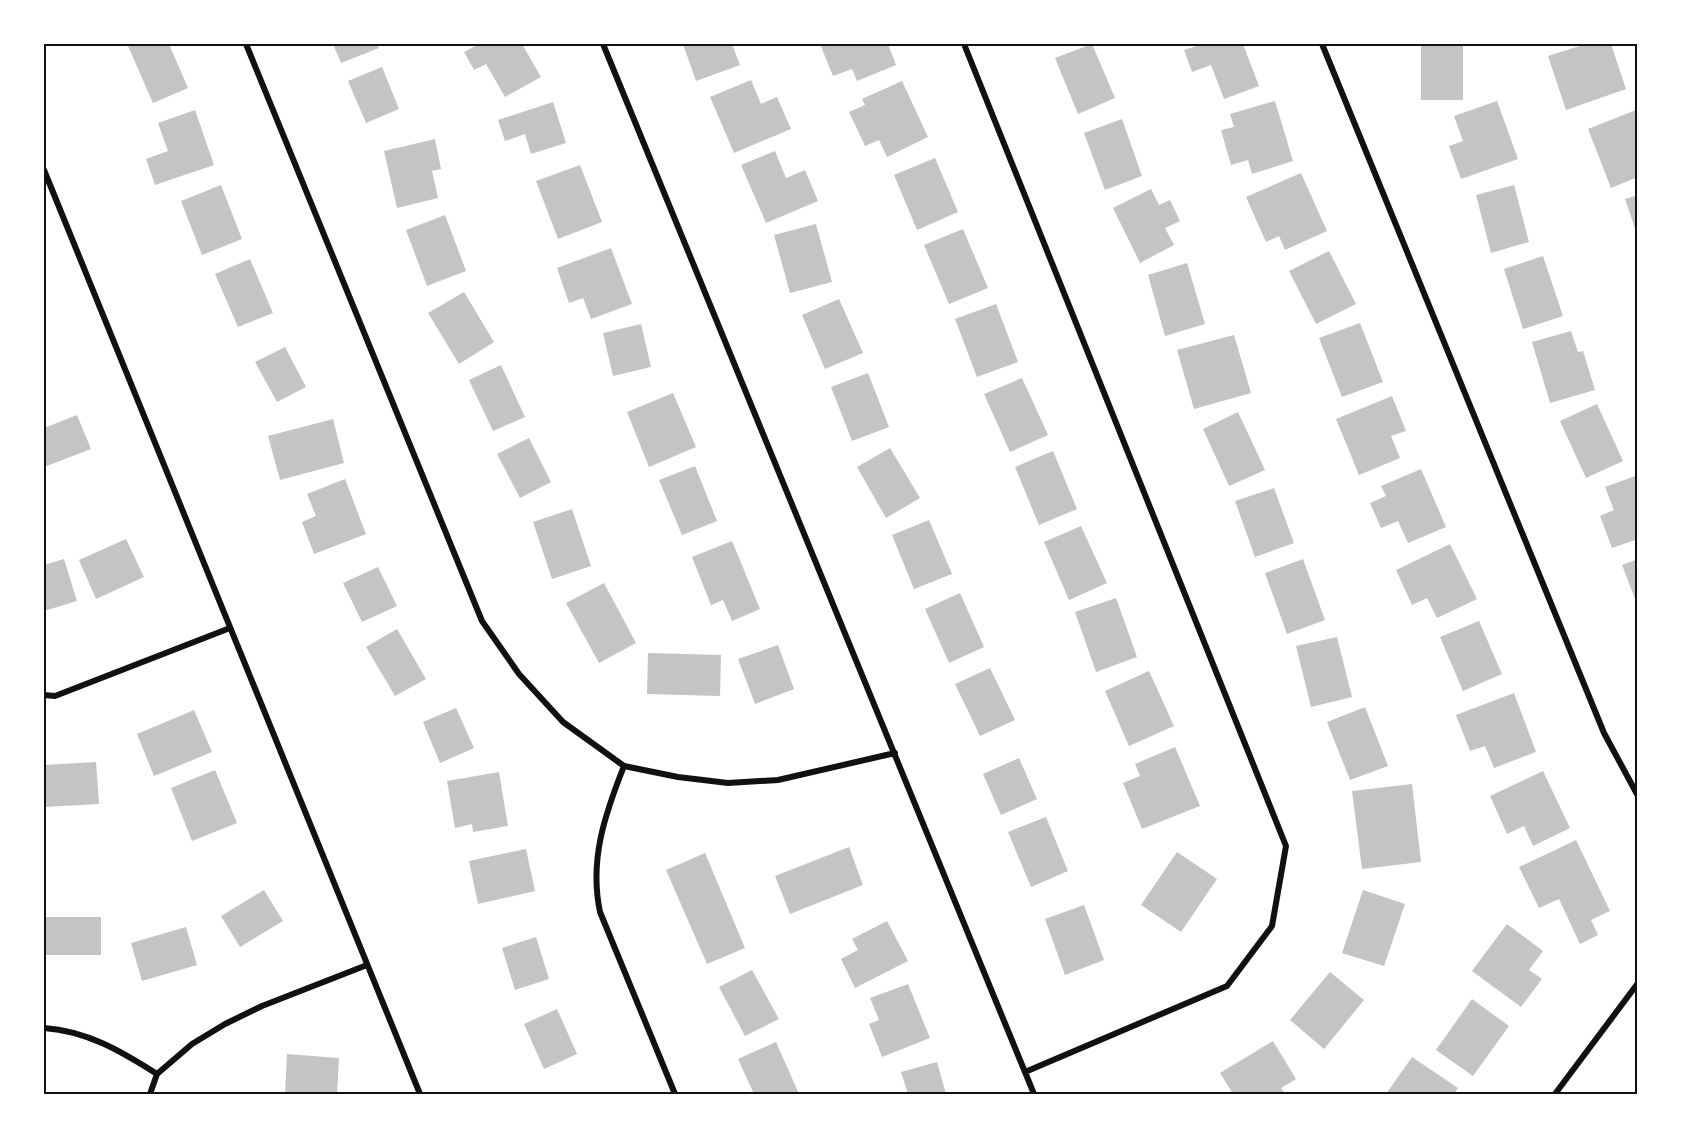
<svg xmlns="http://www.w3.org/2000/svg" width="1681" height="1138" viewBox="0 0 1681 1138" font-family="Commissioner,sans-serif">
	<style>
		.building { fill: #c4c4c4 }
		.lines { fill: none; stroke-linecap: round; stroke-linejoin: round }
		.minor { stroke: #111; stroke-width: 6 }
		.neatline { fill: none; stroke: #111; stroke-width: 2 }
	</style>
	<rect width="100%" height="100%" fill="#fff"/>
	<path class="building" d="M133,44h36l19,44 -35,15 -25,-57z
		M333,44h44l2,4 -38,15z
		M479,44h43l19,33 -36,20 -19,-33 -12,6 -10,-18z
		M683,44h49l8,21 -44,16z
		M820,44h68l8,21 -39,16 -5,-12 -19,7z
		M1092,44l23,54 -37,16 -23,-56z
		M1203,44h40l16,42 -35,13 -13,-34 -19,7 -8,-22z
		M1421,44h42v56h-42z
		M1586,44h25l15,45 -60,21 -18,-54z
		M382,67l17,42 -33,14 -18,-42z
		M751,80l10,24 16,-7 14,32 -57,24 -24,-56z
		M902,81l26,56 -41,20 -8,-17 -14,6 -16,-34 16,-7 -3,-6z
		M1275,101l18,60 -41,13 -4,-14 -17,5 -10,-35 13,-3 -4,-13z
		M1497,101l21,58 -57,20 -12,-33 14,-5 -9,-25z
		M553,102l13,41 -35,11 -6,-20 -20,7 -7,-21z
		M195,110l19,55 -59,20 -9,-26 22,-8 -10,-28z
		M1636,110l2,67 -27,11 -23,-59z
		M1122,119l20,57 -37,14 -21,-57z
		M435,139l6,30 -9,2 6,27 -41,10 -13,-57z
		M775,151l11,27 19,-8 13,31 -52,22 -25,-58z
		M935,158l23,54 -41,18 -23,-55z
		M580,165l22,57 -44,17 -22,-58z
		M1301,173l26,58 -42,19 -6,-14 -13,6 -20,-45z
		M221,185l21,54 -40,16 -21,-54z
		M1514,185l15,57 -38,11 -15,-58z
		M1151,189l8,16 11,-5 10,21 -15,7 9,17 -34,18 -27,-55z
		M1638,195v39h-1l-12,-35z
		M445,215l21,56 -39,15 -21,-56z
		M816,224l16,58 -42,11 -16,-58z
		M963,229l25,59 -39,16 -25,-59z
		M611,248l21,56 -41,15 -8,-21 -14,5 -12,-35z
		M1329,251l27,53 -40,20 -27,-53z
		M1543,256l20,60 -40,13 -19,-60z
		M250,259l23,54 -35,14 -23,-53z
		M1187,263l18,61 -40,12 -17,-61z
		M464,292l30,50 -35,22 -31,-51z
		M839,299l24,54 -38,16 -23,-54z
		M996,304l22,58 -41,15 -22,-58z
		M1360,323l23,59 -41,15 -23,-59z
		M641,324l10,43 -38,9 -10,-43z
		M1571,331l7,21 5,-1 12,39 -45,13 -18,-61z
		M1234,335l17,58 -57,16 -17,-59z
		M285,347l21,40 -29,15 -22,-40z
		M501,365l24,52 -32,14 -24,-51z
		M868,373l21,54 -37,14 -21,-54z
		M1022,378l26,57 -38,17 -26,-58z
		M673,393l23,54 -47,20 -22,-55z
		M1392,396l14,35 -15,5 9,22 -41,17 -23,-56z
		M1597,404l26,57 -37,17 -26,-57z
		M1238,412l27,58 -36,16 -26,-57z
		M77,415l14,34 -47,18v-39z
		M333,419l11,44 -64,17 -12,-44z
		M529,438l22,44 -31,16 -23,-44z
		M890,448l30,50 -34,20 -29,-51z
		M1053,451l24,58 -38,16 -24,-58z
		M695,466l22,55 -35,14 -23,-55z
		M1421,469l25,58 -38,16 -10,-22 -17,7 -11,-25 16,-7 -5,-10z
		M1638,475v64l-26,9 -12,-32 14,-6 -9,-23z
		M345,479l21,55 -52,20 -12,-32 14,-6 -9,-22z
		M1274,488l20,55 -39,14 -20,-56z
		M572,509l19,57 -39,13 -19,-57z
		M929,520l23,54 -38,15 -22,-54z
		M1081,526l26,57 -38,17 -25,-58z
		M126,539l18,38 -48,22 -17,-39z
		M732,541l28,68 -28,12 -9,-21 -12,5 -19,-48z
		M1450,544l27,55 -40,19 -10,-20 -15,7 -16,-35z
		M64,559l13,42 -33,10v-46z
		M1303,559l22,61 -38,14 -22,-61z
		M1638,559v45h-1l-15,-39z
		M378,567l19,39 -35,16 -19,-39z
		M604,583l32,60 -37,20 -33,-60z
		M960,593l24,54 -35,16 -24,-54z
		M1116,598l21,59 -41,15 -21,-60z
		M1479,621l23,53 -39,17 -23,-54z
		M397,629l29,50 -31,17 -29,-49z
		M1337,637l15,60 -41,10 -15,-61z
		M778,645l16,44 -39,15 -17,-45z
		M648,653l73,2 -1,41 -73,-2z
		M990,668l25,52 -35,16 -25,-52z
		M1149,671l25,55 -45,20 -24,-55z
		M1514,693l22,59 -42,16 -9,-22 -15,5 -14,-36z
		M1365,707l23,59 -38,14 -23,-58z
		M456,708l18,40 -34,15 -17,-41z
		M194,710l18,42 -58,24 -17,-42z
		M1175,747l25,59 -58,23 -19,-46 17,-7 -5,-12z
		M1019,758l18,41 -36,16 -18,-41z
		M96,762l3,42 -55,3v-42z
		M215,770l22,53 -45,18 -21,-53z
		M1543,771l27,57 -37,18 -9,-20 -17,8 -17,-38z
		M499,772l9,54 -35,6 -1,-8 -17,4 -8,-47z
		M1412,784l9,78 -59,7 -10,-78z
		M1046,817l22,54 -37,16 -23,-55z
		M1576,840l34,71 -19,9 7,15 -18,9 -21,-45 -20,9 -20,-41z
		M849,847l14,38 -73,29 -15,-38z
		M526,849l9,42 -57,13 -9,-43z
		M1177,852l40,27 -36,53 -40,-27z
		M705,853l40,95 -38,16 -41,-94z
		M264,890l19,31 -43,26 -19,-31z
		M1363,890l42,14 -21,62 -42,-13z
		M1084,905l20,55 -39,15 -20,-56z
		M44,917h57v38h-57z
		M887,921l21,40 -53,27 -14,-29 17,-9 -6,-11z
		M1507,924l36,27 -14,19 13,9 -21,28 -49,-36z
		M186,927l11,38 -55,16 -11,-38z
		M536,937l13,42 -34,11 -13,-42z
		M752,970l27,49 -34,17 -26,-49z
		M1330,972l34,28 -40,49 -34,-29z
		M908,984l22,54 -48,19 -13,-33 10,-4 -9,-22z
		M1472,999l37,27 -36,50 -37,-26z
		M557,1009l20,45 -33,15 -20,-45z
		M1273,1041l23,38 -15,9 4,6h-52l-13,-21z
		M776,1042l23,52h-45l-16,-35z
		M287,1054l52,4 -2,36 -52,-1z
		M1412,1057l46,31 -4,6h-68z
		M937,1062l9,32h-38l-7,-22z"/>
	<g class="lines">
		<path class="minor" d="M246,44l236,577 37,53 44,48 61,44 54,11 50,6 50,-3 117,-27
			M603,44l431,1050
			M964,44l322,802 -14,80 -45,60 -202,86
			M1322,44l282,689 34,63
			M44,170l376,924
			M44,695l11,1 175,-68
			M624,766c-19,48 -35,94 -24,146l75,182
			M44,1028c43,3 77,23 113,46
			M150,1094l7,-20 35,-30 33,-20 37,-18 105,-41
			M1555,1094l83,-111"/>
	</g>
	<rect width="1681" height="1138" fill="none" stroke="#ffffff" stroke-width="90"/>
	<rect x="45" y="45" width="1591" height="1048" class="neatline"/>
</svg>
